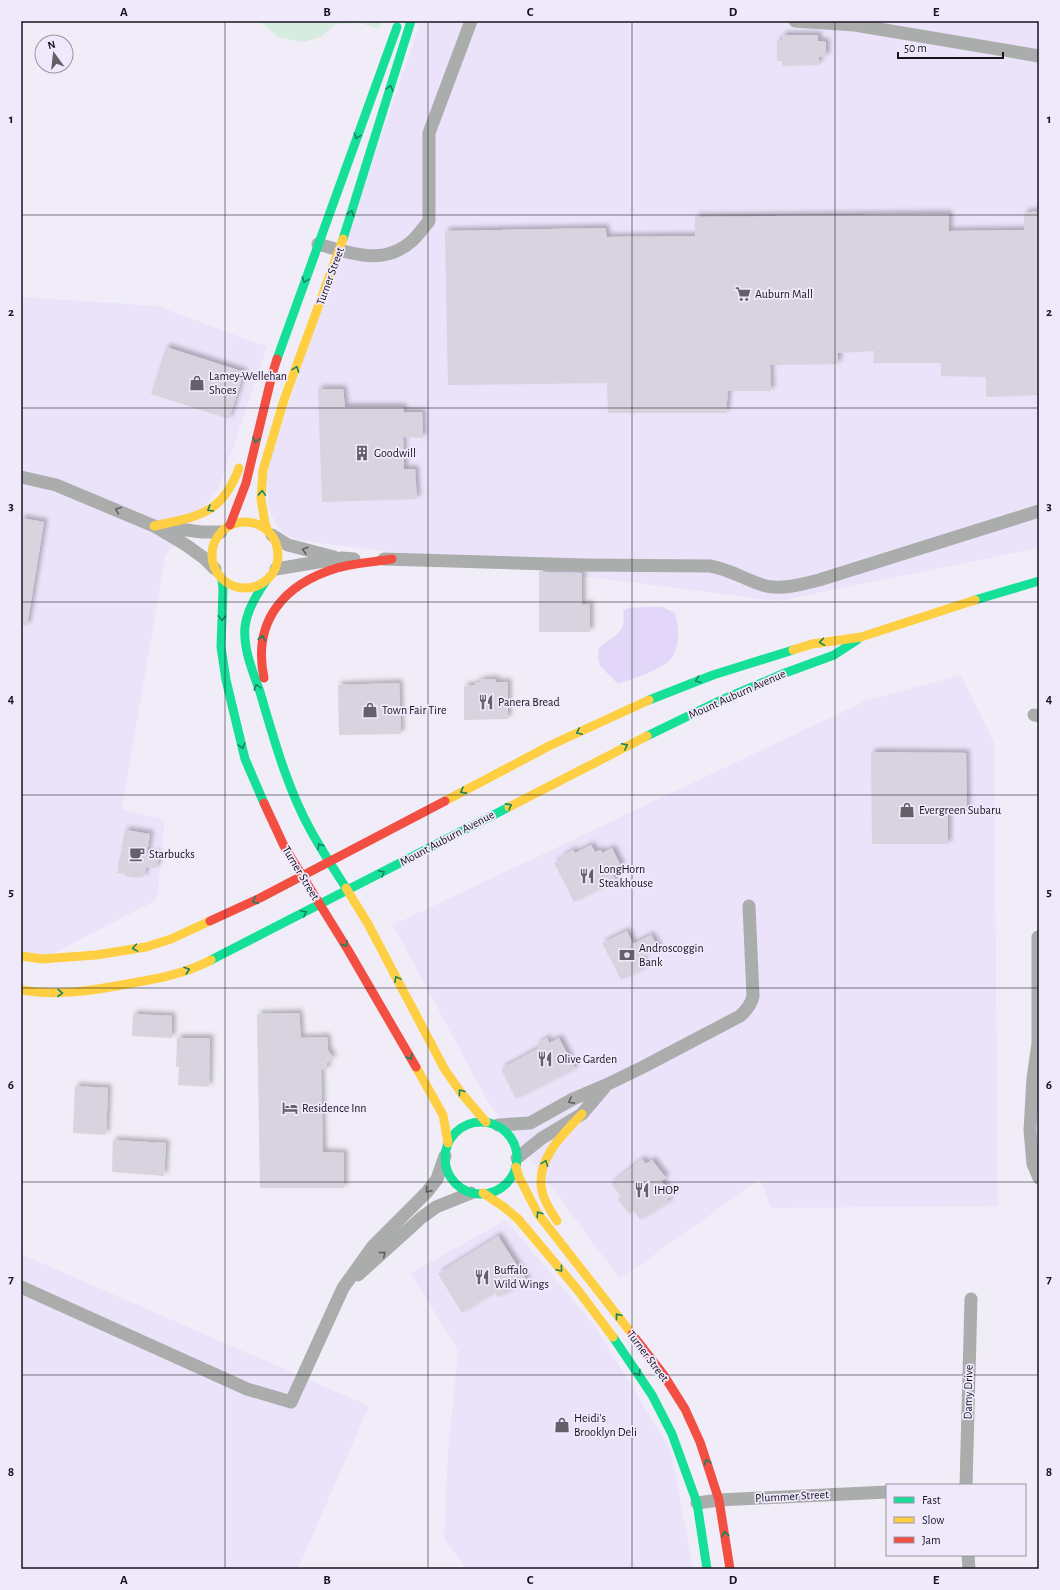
<svg xmlns="http://www.w3.org/2000/svg" width="1060" height="1590" viewBox="0 0 1060 1590" font-family="'Alegreya Sans',sans-serif">
	<style>
		.built { fill: #eae3f9 }
		.green { fill: #d7ece0 }
		.water { fill: #e3d7f9 }
		.building { fill: #d8d4df; filter: url(#shadow) }
		.lines { fill: none; stroke-linecap: round; stroke-linejoin: round }
		.street { stroke: #aaadac; stroke-width: 13 }
		.fast { stroke: #16e098; stroke-width: 9 }
		.slow { stroke: #ffcf43; stroke-width: 9 }
		.jam { stroke: #f24e42; stroke-width: 9 }
		.oneway { stroke: #168461 }
		.oneway2 { stroke: #606065 }
		.grid { fill: none; stroke: #17141e; stroke-width: 1; stroke-opacity: 0.55 }
		.labels { text-anchor: middle; stroke-width: 3.5; stroke-linejoin: round; paint-order: stroke }
		.street-label { font-size: 12px; fill: #17141e; stroke: #f0e9fc }
		.poi-label { font-size: 12px; fill: #17141e; stroke: #f0e9fc; text-anchor: start }
		.neatline { fill: none; stroke: #17141e; stroke-width: 1.5 }
		.grid-label { font-size: 13px; text-anchor: middle; font-weight: bold; fill: #17141e }
	</style>
	<defs>
		<filter id="shadow"><feDropShadow dx="3.5" dy="-3.5" stdDeviation="2" flood-color="#0004"/></filter>
	</defs>
	<rect width="100%" height="100%" fill="#f1edf8"/>
	<path class="built" d="M421,21h618v527l-261,53 -481,-61 -17,-9 -12,-23 -1,-42z
		M21,297l137,9 109,41 -48,141 -54,68 -43,254 43,10 -8,80 -115,59 -21,-4z
		M961,675l33,67 4,464 -227,2 -11,-29 -140,100 -132,-177 -95,-177 472,-224z
		M506,1220l88,105 77,125 22,119h-226l-23,-30 4,-88 10,-100 -47,-78z
		M21,1254l348,152 -71,163h-277z"/>
	<path class="green" d="M259,21h123l-3,8 -19,-6 -24,1 -15,13 -18,5 -25,-5z"/>
	<path class="water" d="M646,607h16l13,6c4,14 6,36 -6,48 -11,10 -37,18 -51,23l-18,-18 -2,-8 1,-10c15,-14 28,-13 24,-37l5,-3z"/>
	<path class="building" d="M782,35h36v6l8,1v15h-7v8l-36,1 -1,-5h-5v-21h5z
		M1039,211v184l-53,2v-20l-45,-1v-13h-68l1,-12 -36,2v11l-68,1 1,26h-43l-2,22h-118l-1,-30 -159,2 -3,-154 160,-3 2,9 88,-1v-19l254,-3v17l75,-1v-17z
		M166,347l78,25 -15,47 -78,-25z
		M318,389h25l2,18h58l1,5h18l1,26 -20,-1 1,32h11l2,30 -95,3z
		M21,518l23,4 -17,104 -6,-1z
		M539,572l43,1v32l8,-1v28h-51z
		M496,679v3h12v37l-44,1v-34l11,-1v-2l5,-1v-2z
		M399,683l2,51 -62,1 -1,-50z
		M871,752l95,1 1,61h-19v30h-76z
		M125,830l25,4 -3,19 12,2 -2,13 -11,-1 -2,10 -5,-1v2l-14,-2v-2l-8,-1z
		M591,845l4,7 6,-2 1,3 10,-5 10,20 -11,4 5,9 -42,21 -20,-39 8,-4 -1,-2 12,-7 2,3z
		M627,931l6,13 18,-9 8,14 -18,9 5,10 -25,12 -19,-37z
		M299,1013l2,25 26,-1 1,13 5,8 -6,5v7h-6l2,82 21,1v35h-84l-3,-174z
		M133,1014l39,2v22l-40,-2z
		M177,1038h33l-1,49 -31,-2 1,-18h-3z
		M547,1038l2,5 10,-5 16,31 -59,30 -15,-30 38,-21 -2,-4z
		M75,1086l33,2 -2,47 -33,-2z
		M113,1140l53,3 -2,33 -52,-4z
		M642,1159l4,5 6,-4 14,18 -5,3 12,15 -6,3 2,3 -29,18 -6,-9 -5,3 -12,-15 4,-3 -10,-12z
		M498,1236l29,45 -29,17 -3,-6 -33,21 -24,-39z"/>
	<g class="lines">
		<path class="street" d="M795,21l60,4 184,31
			M318,244c33,9 66,23 95,-4 6,-6 11,-13 16,-19v-88l42,-112
			M21,477l35,8 98,41 32,19 18,13 11,11
			M163,527l39,5h19
			M272,535l16,10 46,12
			M384,559l200,6 126,1c20,3 37,15 56,20 17,4 36,-2 53,-6l220,-69
			M276,569l66,-11 12,1
			M1034,715l5,1
			M1038,937v107l-5,34 -3,52 3,34 6,14
			M498,1125l32,-2 43,-24 33,-14 37,-18 97,-51c7,-6 11,-11 13,-20l-4,-90
			M517,1158l25,-20 40,-24 22,-26
			M358,1275l63,-57 15,-11 35,-14
			M21,1287l226,102 44,13 52,-114 30,-42 54,-54 10,-13 8,-23
			M966,1485l5,-186
			M697,1503l22,-3 168,-8
			M968,1555l1,14"/>
		<path class="fast" d="M343,239l68,-218
			M277,359l120,-332
			M222,579l1,11 -2,57 5,33 19,79 19,44
			M266,581c-10,14 -19,29 -21,46 -2,22 8,45 15,65 14,47 27,96 51,139 11,20 23,38 35,57
			M975,600l64,-19
			M649,700l64,-25 80,-25
			M647,736l70,-34 68,-29 49,-18 23,-15
			M211,960l298,-153
			M445 1158a36 36 0 1 1 72 0a36 36 0 1 1-72 0Z
			M613,1337l39,58 20,39 25,69 10,66"/>
		<path class="slow" d="M212 555a33 33 0 1 1 66 0a33 33 0 1 1-66 0Z
			M154,526c44,-10 68,-11 85,-58
			M268,531l-3,-8 -4,-24 2,-29 21,-70 59,-161
			M793,650l19,-6 49,-7 114,-37
			M445,801l106,-56 98,-45
			M509,807l138,-71
			M346,888l22,36 77,146 17,24 24,28
			M21,956l21,3 54,-4 50,-8 25,-8 39,-18
			M21,990c36,6 70,1 106,-6 29,-5 58,-10 84,-24
			M416,1067l27,48 5,28
			M516,1167l3,10 19,37 94,120
			M483,1193l21,14 14,12 59,70 36,48
			M557,1221c-6,-10 -13,-19 -15,-30 -7,-31 21,-57 40,-77"/>
		<path class="jam" d="M230,525l16,-42 26,-108 5,-16
			M264,678c-12,-57 20,-94 73,-110 18,-5 37,-6 55,-9
			M264,803l20,43 64,104 68,117
			M210,921l50,-23 185,-97
			M632,1334l31,40 22,35 15,33 19,58 11,69"/>
	</g>
	<defs><path id="oneway-chevron" d="M-2-3.5L2.5 0L-2 3.5" fill="none" stroke-width="1.6" stroke-linecap="round" stroke-linejoin="round"/></defs>
	<g class="oneway">
		<use href="#oneway-chevron" transform="translate(390 88) rotate(-73)"/>
		<use href="#oneway-chevron" transform="translate(357 136) rotate(110)"/>
		<use href="#oneway-chevron" transform="translate(351 213) rotate(-73)"/>
		<use href="#oneway-chevron" transform="translate(305 280) rotate(110)"/>
		<use href="#oneway-chevron" transform="translate(296 369) rotate(-70)"/>
		<use href="#oneway-chevron" transform="translate(256 440) rotate(103)"/>
		<use href="#oneway-chevron" transform="translate(262 493) rotate(-88)"/>
		<use href="#oneway-chevron" transform="translate(210 509) rotate(149)"/>
		<use href="#oneway-chevron" transform="translate(222 618) rotate(92)"/>
		<use href="#oneway-chevron" transform="translate(262 638) rotate(-78)"/>
		<use href="#oneway-chevron" transform="translate(822 642) rotate(172)"/>
		<use href="#oneway-chevron" transform="translate(698 680) rotate(159)"/>
		<use href="#oneway-chevron" transform="translate(257 687) rotate(-108)"/>
		<use href="#oneway-chevron" transform="translate(579 732) rotate(155)"/>
		<use href="#oneway-chevron" transform="translate(242 746) rotate(75)"/>
		<use href="#oneway-chevron" transform="translate(625 746) rotate(-27)"/>
		<use href="#oneway-chevron" transform="translate(463 791) rotate(152)"/>
		<use href="#oneway-chevron" transform="translate(509 806) rotate(-28)"/>
		<use href="#oneway-chevron" transform="translate(320 846) rotate(-122)"/>
		<use href="#oneway-chevron" transform="translate(382 873) rotate(-28)"/>
		<use href="#oneway-chevron" transform="translate(255 901) rotate(155)"/>
		<use href="#oneway-chevron" transform="translate(304 913) rotate(-27)"/>
		<use href="#oneway-chevron" transform="translate(345 944) rotate(58)"/>
		<use href="#oneway-chevron" transform="translate(135 948) rotate(170)"/>
		<use href="#oneway-chevron" transform="translate(187 970) rotate(-18)"/>
		<use href="#oneway-chevron" transform="translate(397 979) rotate(-118)"/>
		<use href="#oneway-chevron" transform="translate(60 993) rotate(1)"/>
		<use href="#oneway-chevron" transform="translate(410 1057) rotate(59)"/>
		<use href="#oneway-chevron" transform="translate(461 1092) rotate(-127)"/>
		<use href="#oneway-chevron" transform="translate(545 1163) rotate(-69)"/>
		<use href="#oneway-chevron" transform="translate(539 1214) rotate(-124)"/>
		<use href="#oneway-chevron" transform="translate(560 1269) rotate(50)"/>
		<use href="#oneway-chevron" transform="translate(618 1316) rotate(-128)"/>
		<use href="#oneway-chevron" transform="translate(638 1373) rotate(57)"/>
		<use href="#oneway-chevron" transform="translate(707 1462) rotate(-108)"/>
		<use href="#oneway-chevron" transform="translate(725 1534) rotate(-100)"/>
	</g>
	<g class="oneway2">
		<use href="#oneway-chevron" transform="translate(118 510) rotate(-157)"/>
		<use href="#oneway-chevron" transform="translate(305 550) rotate(-164)"/>
		<use href="#oneway-chevron" transform="translate(571 1101) rotate(152)"/>
		<use href="#oneway-chevron" transform="translate(428 1190) rotate(129)"/>
		<use href="#oneway-chevron" transform="translate(383 1254) rotate(-41)"/>
	</g>
	<path class="grid" d="M225,21v1548M428,21v1548M632,21v1548M835,21v1548M21,215h1018M21,408h1018M21,602h1018M21,795h1018M21,988h1018M21,1182h1018M21,1375h1018"/>
	<defs>
		<symbol id="supermarket-bare" viewBox="-9 -9 18 18"><path d="M-6-5.5h2.5l.6 2H6L4.5 2H-2.5L-4.4-4H-6ZM-1.5 3.2a1.3 1.3 0 1 0 .1 0ZM3 3.2a1.3 1.3 0 1 0 .1 0Z" fill="#63606a" stroke="#f0e9fc" stroke-width="2.5" paint-order="stroke"/></symbol>
		<symbol id="shop-bare" viewBox="-9 -9 18 18"><path d="M-5-2.5h2.3a2.7 3.5 0 0 1 5.4 0H5L5.5 6h-11ZM-1.5-2.5h3a1.5 2.3 0 0 0-3 0Z" fill="#63606a" stroke="#f0e9fc" stroke-width="2.5" paint-order="stroke"/></symbol>
		<symbol id="building-bare" viewBox="-9 -9 18 18"><path d="M-4-6H4V6H1V3H-1V6H-4ZM-2.5-4.3h1.7v1.8h-1.7ZM.8-4.3h1.7v1.8H.8ZM-2.5-1h1.7V.8h-1.7ZM.8-1h1.7V.8H.8Z" fill="#63606a" stroke="#f0e9fc" stroke-width="2.5" paint-order="stroke"/></symbol>
		<symbol id="restaurant-bare" viewBox="-9 -9 18 18"><path d="M-5-6h1v4h1v-4h1v4h1v-4h1v5L-1.5 .5V6h-2V.5L-5-1ZM5-6V6H3V1.5H1.5Q1.5-4 5-6Z" fill="#63606a" stroke="#f0e9fc" stroke-width="2.5" paint-order="stroke"/></symbol>
		<symbol id="cafe-bare" viewBox="-9 -9 18 18"><path d="M-5.5-4.5H6V0H3Q3 3.5 0 3.5H-2.5Q-5.5 3.5-5.5 0ZM3-3.2v2h1.7v-2ZM-6 4.5H4V6H-6Z" fill="#63606a" stroke="#f0e9fc" stroke-width="2.5" paint-order="stroke"/></symbol>
		<symbol id="bank-bare" viewBox="-9 -9 18 18"><path d="M-6-4H6V4H-6ZM0-2.3a2.3 2.3 0 1 0 0 4.6a2.3 2.3 0 1 0 0-4.6Z" fill="#63606a" stroke="#f0e9fc" stroke-width="2.5" paint-order="stroke"/></symbol>
		<symbol id="hotel-bare" viewBox="-9 -9 18 18"><path d="M-6-4.5h1.5V1H6V5H4.5V3h-9V5H-6ZM-4 0a1.8 1.8 0 1 1 3.6 0ZM.5 0V-2.5h3Q6-2.5 6 0Z" fill="#63606a" stroke="#f0e9fc" stroke-width="2.5" paint-order="stroke"/></symbol>
	</defs>
	<g fill-rule="evenodd">
		<use href="#supermarket-bare" x="732" y="283" width="22" height="22"/>
		<use href="#shop-bare" x="186" y="372" width="22" height="22"/>
		<use href="#building-bare" x="351" y="442" width="22" height="22"/>
		<use href="#restaurant-bare" x="475" y="691" width="22" height="22"/>
		<use href="#shop-bare" x="359" y="699" width="22" height="22"/>
		<use href="#shop-bare" x="896" y="799" width="22" height="22"/>
		<use href="#cafe-bare" x="126" y="843" width="22" height="22"/>
		<use href="#restaurant-bare" x="576" y="865" width="22" height="22"/>
		<use href="#bank-bare" x="616" y="944" width="22" height="22"/>
		<use href="#restaurant-bare" x="534" y="1048" width="22" height="22"/>
		<use href="#hotel-bare" x="279" y="1097" width="22" height="22"/>
		<use href="#restaurant-bare" x="631" y="1179" width="22" height="22"/>
		<use href="#restaurant-bare" x="471" y="1266" width="22" height="22"/>
		<use href="#shop-bare" x="551" y="1414" width="22" height="22"/>
	</g>
	<g class="labels">
		<g class="street-label">
			<text transform="translate(330 276) rotate(-70)" y="4">Turner Street</text>
			<text transform="translate(737 694) rotate(-24)" y="4">Mount Auburn Avenue</text>
			<text transform="translate(447 838) rotate(-28)" y="4">Mount Auburn Avenue</text>
			<text transform="translate(301 873) rotate(59)" y="4">Turner Street</text>
			<text transform="translate(648 1356) rotate(53)" y="4">Turner Street</text>
			<text transform="translate(968 1392) rotate(-89)" y="4">Damy Drive</text>
			<text transform="translate(792 1496) rotate(-3)" y="4">Plummer Street</text>
		</g>
		<g class="poi-label">
			<text x="755" y="298">Auburn Mall</text>
			<text x="209" y="380">Lamey-Wellehan<tspan x="209" dy="14">Shoes</tspan></text>
			<text x="374" y="457">Goodwill</text>
			<text x="498" y="706">Panera Bread</text>
			<text x="382" y="714">Town Fair Tire</text>
			<text x="919" y="814">Evergreen Subaru</text>
			<text x="149" y="858">Starbucks</text>
			<text x="599" y="873">LongHorn<tspan x="599" dy="14">Steakhouse</tspan></text>
			<text x="639" y="952">Androscoggin<tspan x="639" dy="14">Bank</tspan></text>
			<text x="557" y="1063">Olive Garden</text>
			<text x="302" y="1112">Residence Inn</text>
			<text x="654" y="1194">IHOP</text>
			<text x="494" y="1274">Buffalo<tspan x="494" dy="14">Wild Wings</tspan></text>
			<text x="574" y="1422">Heidi's<tspan x="574" dy="14">Brooklyn Deli</tspan></text>
		</g>
	</g>
	<rect width="1060" height="1590" fill="none" stroke="#f0e9fc" stroke-width="44"/>
	<rect x="886" y="1484" width="140" height="72" fill="#f0e9fc" stroke="#9994a3"/>
	<rect x="894" y="1497" width="20" height="6" fill="#16e098" stroke="#9994a3"/>
	<text x="922" y="1504" font-size="12" fill="#17141e">Fast</text>
	<rect x="894" y="1517" width="20" height="6" fill="#ffcf43" stroke="#9994a3"/>
	<text x="922" y="1524" font-size="12" fill="#17141e">Slow</text>
	<rect x="894" y="1537" width="20" height="6" fill="#f24e42" stroke="#9994a3"/>
	<text x="922" y="1544" font-size="12" fill="#17141e">Jam</text>
	<g transform="translate(54 54) rotate(345)"><circle r="19" fill="#f0e9fc" stroke="#9994a3"/>
	<path d="M0-3L7 15L0 10L-7 15Z" fill="#63606a"/>
	<text y="-6" font-size="11" font-weight="bold" text-anchor="middle" fill="#17141e">N</text>
	</g>
	<path d="M898 52v6h105v-6" fill="none" stroke="#17141e" stroke-width="2"/>
	<text x="904" y="52" font-size="12" fill="#17141e" stroke="#f0e9fc" stroke-width="3" paint-order="stroke">50 m</text>
	<rect x="22" y="22" width="1016" height="1546" class="neatline"/>
	<g class="grid-label">
		<text x="124" y="16">A</text>
		<text x="327" y="16">B</text>
		<text x="530" y="16">C</text>
		<text x="733" y="16">D</text>
		<text x="936" y="16">E</text>
		<text x="11" y="123">1</text>
		<text x="1049" y="123">1</text>
		<text x="11" y="316">2</text>
		<text x="1049" y="316">2</text>
		<text x="11" y="510">3</text>
		<text x="1049" y="510">3</text>
		<text x="11" y="703">4</text>
		<text x="1049" y="703">4</text>
		<text x="11" y="896">5</text>
		<text x="1049" y="896">5</text>
		<text x="11" y="1089">6</text>
		<text x="1049" y="1089">6</text>
		<text x="11" y="1283">7</text>
		<text x="1049" y="1283">7</text>
		<text x="11" y="1476">8</text>
		<text x="1049" y="1476">8</text>
		<text x="124" y="1584">A</text>
		<text x="327" y="1584">B</text>
		<text x="530" y="1584">C</text>
		<text x="733" y="1584">D</text>
		<text x="936" y="1584">E</text>
	</g>
</svg>
